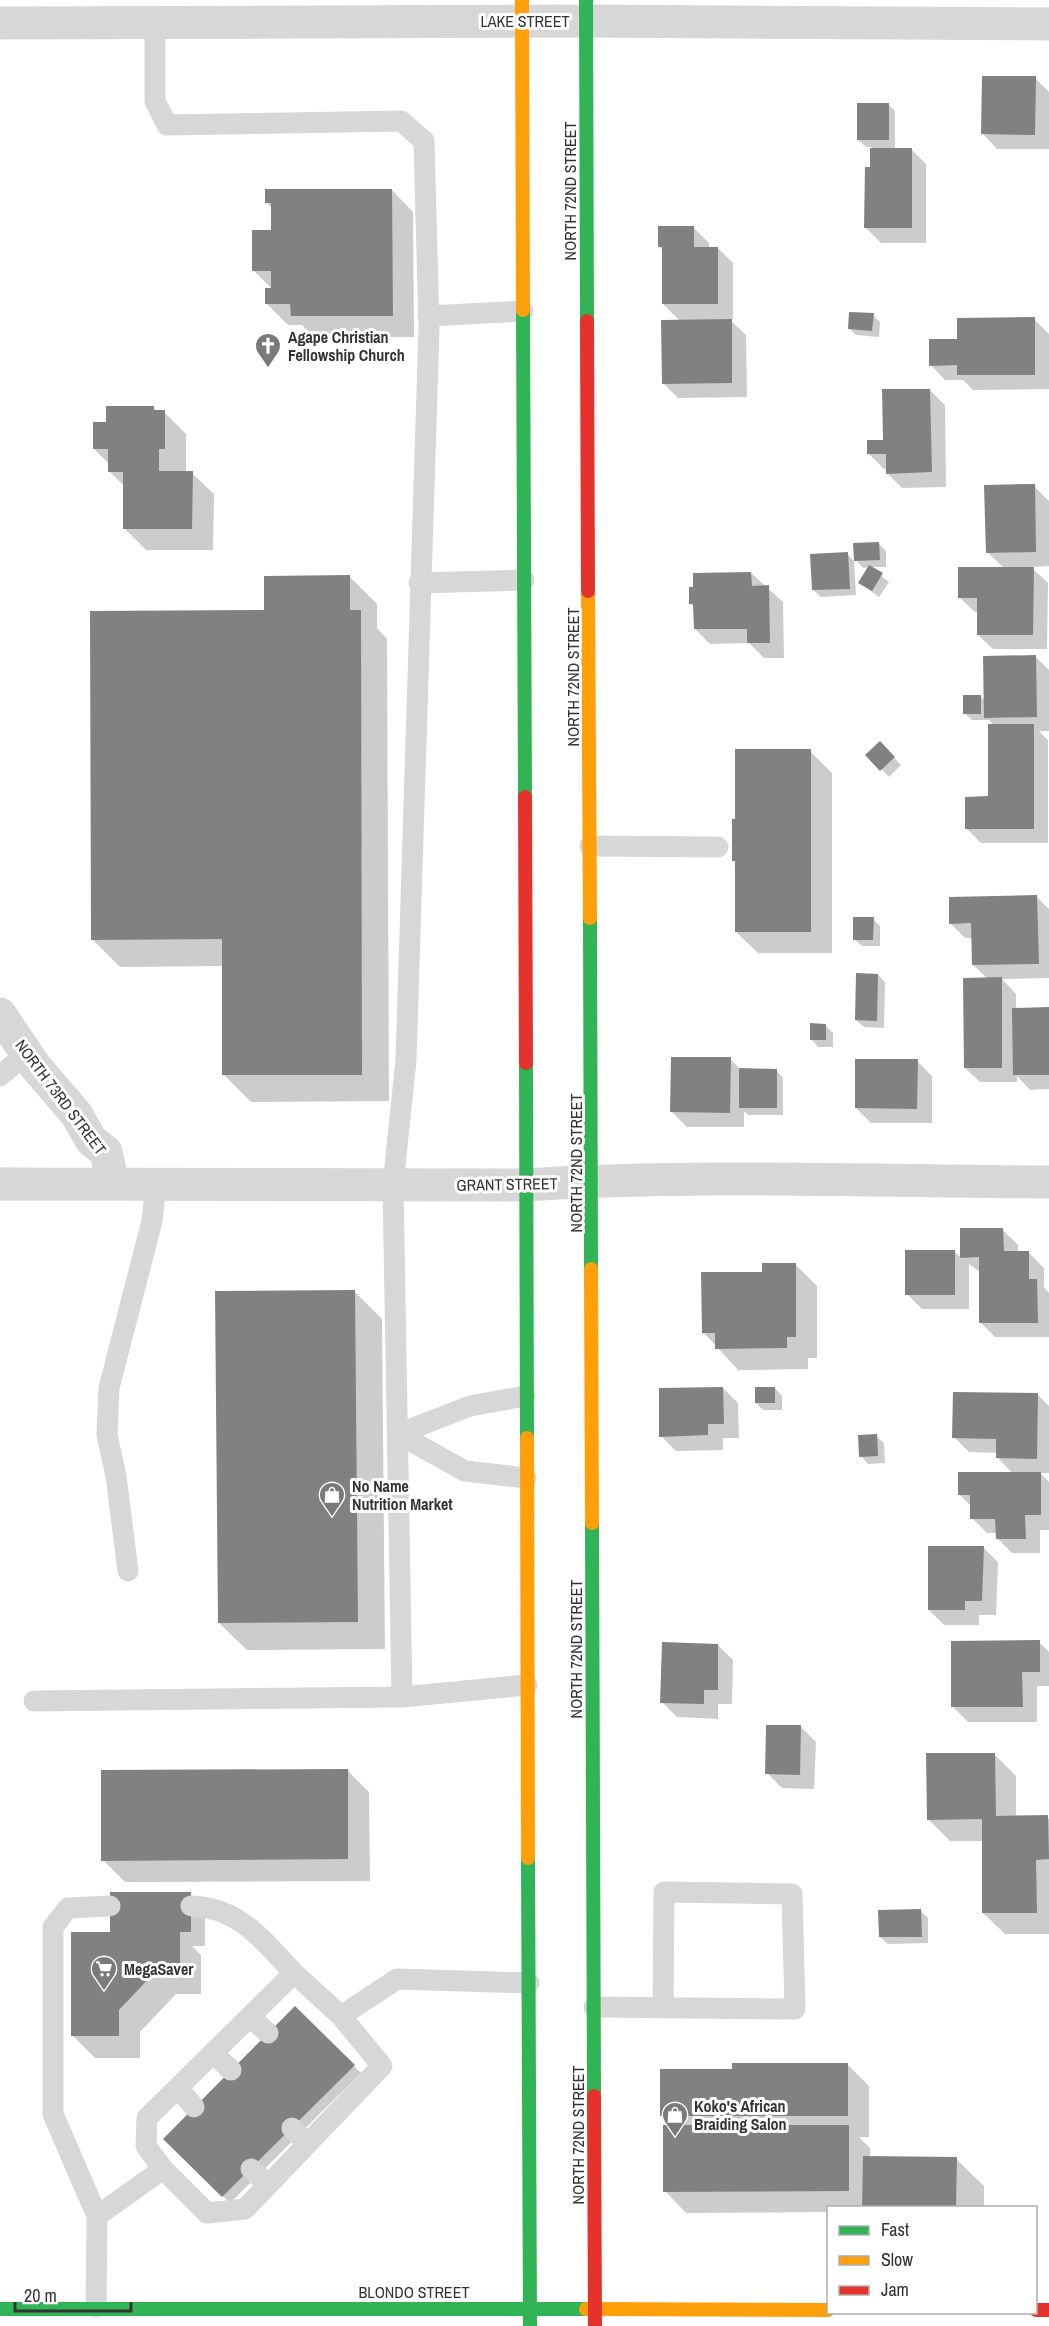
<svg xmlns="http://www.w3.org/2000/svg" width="1049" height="2326" viewBox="0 0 1049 2326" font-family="'Archivo Narrow',sans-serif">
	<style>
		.shadow { fill: #0003 }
		.building { fill: #818181 }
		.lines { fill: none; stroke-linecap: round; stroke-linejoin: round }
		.lane { stroke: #d7d7d7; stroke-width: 21 }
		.street { stroke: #d7d7d7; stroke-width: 33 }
		.fast { stroke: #30b455; stroke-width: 14 }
		.slow { stroke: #ff9f0a; stroke-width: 14 }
		.jam { stroke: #e5322d; stroke-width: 14 }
		.labels { text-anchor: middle; stroke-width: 6; stroke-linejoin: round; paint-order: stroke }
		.street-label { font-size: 16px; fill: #333; stroke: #fff }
		.poi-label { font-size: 16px; font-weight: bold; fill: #333; stroke: #fff; text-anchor: start }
	</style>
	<rect width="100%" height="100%" fill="#fff"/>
	<path class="shadow" d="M1035,78l14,14v57h-52l-14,-15z
		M888,104l7,7v38h16l15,15v79h-45l-15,-15 6,-81h-6l-8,-7z
		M392,190l21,22 1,125h-100l-12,-12h-14l-21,-21 6,-14 -19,-19 19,-40v-22l-6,-6z
		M694,228l15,15v5h9l15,15v56h-4l17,16 1,62 -69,1 -15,-15 17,-62 -17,-17v-54l-4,-4z
		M873,315l7,7 -1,15 -23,-2 -7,-7z
		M1034,319l15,15v55l-76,1 -10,-10h-18l-14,-15 27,-24z
		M930,390l15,15 1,82 -44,1 -15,-15v-4h-3l-15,-15 15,-12z
		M153,407l5,5h6l22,22v39h6l22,21 -1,56h-67l-22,-22v-42l-15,-15v-7l-15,-15z
		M1034,486l15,15v65l-18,1 17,16 -1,66h-54l-15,-14v-23h-3l-15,-14 44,-30 -17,-16z
		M878,543l8,8v16h-16l19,15 -10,15 -19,-14 10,-16 -7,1 -7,-8z
		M847,554l7,7 2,34 -35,2 -8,-7z
		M751,573l32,29 1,56h-20l-15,-15 -39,1 -15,-15v-21l-5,-5z
		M350,577l27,27v24l10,11 2,462 -138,1 -27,-27 -1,-109 -103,1 -28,-28 174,-327z
		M1035,656l14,14v61h-10l9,9v103h-67l-15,-15 23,-30 5,-73 -5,-5h-17l-8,-7 16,-17 6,6z
		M880,743l21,22 -12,12 -21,-22z
		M810,751l22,22v180h-74l-22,-21 -2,-111z
		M1037,897l12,12v69l-47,1 14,15v15l33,-1v81l-19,1 -13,-14v6h-37l-15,-14 23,-89 -15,-14v-27h-8l-15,-15z
		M873,919l7,7v20h-18l-8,-7z
		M878,975l7,7 -1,46 -20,-1 -8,-7z
		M826,1026l7,7v14h-15l-7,-8z
		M730,1059l11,11h35l7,8v37h-35l-4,-4v16h-57l-15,-15z
		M917,1061l15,15v47h-61l-15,-15z
		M962,1230h41l15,15v8h11l15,15v19l5,6v44h-54l-15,-15v-50l-11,-8v45h-47l-15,-15 47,-43 8,8z
		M795,1264l22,22v72h-9v11l-70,1 -35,-38 61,-59z
		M354,1291l28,28 3,330 -138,1 -28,-27z
		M723,1388l15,15 1,35h-16v12l-47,1 -15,-15z
		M775,1388l7,8v14h-19l-7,-7z
		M1038,1395l11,11v67h-9l9,9v48h-9v23h-28l-15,-15v-5h-10l-15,-15v-11l-13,-13 54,-20 -15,-16v-5l-29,-1 -15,-15z
		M876,1436l8,7 1,20 -17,1 -7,-8z
		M983,1547l15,15 -2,53h-17v10h-35l-15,-15z
		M1039,1642l10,10v34h-12v36h-69l-15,-15z
		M718,1645l15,15 -1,44h-14v15l-41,-2 -15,-15z
		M801,1727l15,15 -2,47 -32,-1 -15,-15z
		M994,1754l22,22v41l33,2v115h-44l-22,-21v-72h-33l-22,-22z
		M347,1770l22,22 1,89 -245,1 -22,-22z
		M190,1894l15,14v38h-13l9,9v39h-25l-36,38v26h-45l-22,-22 41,-102z
		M921,1911l7,7v25l-40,1 -8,-7z
		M295,2008l66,65 -131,130 -65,-64z
		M847,2064l22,22v51h-10l11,11v9l86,2 28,27v22h-156v4l-142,1 -21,-22 8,-64 -11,-12 72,-45z"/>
	<path class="building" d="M982,76h54l-1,59 -54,-1z
		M857,103h32v37h-32z
		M870,148h42v80h-48l1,-61h5z
		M265,189h127l1,127h-102l-1,-12h-25v-16h6v-17h-19v-41h19v-27h-6z
		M658,226h36v21h24v57h-56v-57h-4z
		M849,312l25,1 -2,18 -24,-2z
		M1035,317v58h-78v-10l-28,1v-27h28v-21z
		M732,319v64l-70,1 -1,-64z
		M882,389h48l2,83 -46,2v-20h-19v-14h16z
		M106,406h48v4h11v39h-6v22h34l-1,58h-69v-57h-15v-23h-15v-27h13z
		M1035,484l1,68 -50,1 -2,-68z
		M879,542l1,18 -26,1 -1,-18z
		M848,552l2,37 -38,1 -2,-36z
		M869,565l14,8 -11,18 -14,-8z
		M958,567h76l-1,68h-56v-37h-19z
		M751,572l1,14 17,-1 1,58h-23v-14h-53l-1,-25h-4v-17h4v-14z
		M350,575v35h11l1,465h-140v-136l-131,1 -1,-329 174,-1v-34z
		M1036,655l1,62 -53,1 -1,-62z
		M963,695h18v19h-18z
		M988,724h46v105h-69v-32l23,-1z
		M880,741l15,16 -15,14 -15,-16z
		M735,749h76v183h-76v-71h-3v-42h3z
		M1037,895l2,69 -67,1 -1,-42 -22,1v-27z
		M853,917h21l-1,23h-20z
		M856,973l22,1 -1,47 -22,-1z
		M1002,977v91h-38l-1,-90z
		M1049,1007v68h-36l-1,-67z
		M810,1023l16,1v16h-16z
		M671,1057h60l-1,56 -60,-1z
		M855,1059h63l-1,50 -62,-1z
		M739,1068l38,1v39h-38z
		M960,1228h43l1,23h25v28h8l1,44h-59v-66l-19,1z
		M905,1250h50v45h-50z
		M762,1263h34v74h-9v11l-72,1v-16h-13l-1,-61h61z
		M355,1290l3,332 -140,1 -3,-332z
		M723,1387l1,37h-16v11l-49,2v-49z
		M755,1387h20v16h-20z
		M953,1392l85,1 -1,66 -41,-1v-19l-44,-1z
		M877,1434l1,22 -19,1 -1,-22z
		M958,1472h83v43h-16l1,24h-30l-1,-20h-25v-24h-12z
		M928,1546h56l-2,55h-17v9h-37z
		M1040,1640v32h-18l1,35h-72v-66z
		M662,1642l56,2v46h-14v14l-44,-1z
		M766,1725h35l-1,50 -35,-1z
		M926,1753h69l1,63 52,-1 1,44 -13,1 1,53h-55v-94l-55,1z
		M348,1769v90l-247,2v-91z
		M110,1892h81v40h-11v41h-26l-35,37v26h-48v-104h39z
		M921,1909l1,28h-43l-1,-27z
		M295,2006l60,59 -133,132 -59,-58z
		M732,2063h116v53h-188v-47h72z
		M663,2125h186v66l-186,1z
		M863,2156l94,1 -1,51h-94z"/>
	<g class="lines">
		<path class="lane" d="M428,316l95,-5
			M419,583l105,-3
			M590,846l128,1
			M0,1076l27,-23
			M525,1396l-55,10 -72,28 67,37 61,7
			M128,1571l-12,-95 -9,-41 2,-47 43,-167 4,-37
			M402,1697l125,-12
			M34,1701l368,-4 -9,-512 13,-125 23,-732 -5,-187 -23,-20 -234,4 -12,-24v-78
			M191,1906c50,2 71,34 103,67
			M594,2007l201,2 -3,-115 -128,-2 -1,116
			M250,2017l18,16
			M214,2054l17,16
			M179,2089l15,18
			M292,2128l15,16
			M163,2169l44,44 38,-4 137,-143 -41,-50
			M251,2169l17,16
			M97,2216l-44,-102v-187l15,-19 42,-2
			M96,2307l1,-91 66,-47 -17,-23 1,-28 147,-145 47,43 56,-37 132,4"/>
		<path class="street" d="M0,23l586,-2 463,3
			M0,1014l35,52 42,49 14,25 15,12 7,32
			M0,1184l524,1c175,-11 350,-4 525,-3"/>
		<path class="fast" d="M586,0l1,321
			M523,310l2,487
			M590,918l1,351
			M526,1063l1,375
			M592,1523l2,573
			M528,1858l2,468
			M0,2309h586"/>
		<path class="slow" d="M522,0l1,310
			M588,591l2,327
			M591,1269l1,254
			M527,1438l1,420
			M586,2309l242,1"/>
		<path class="jam" d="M587,321l1,270
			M525,797l1,266
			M594,2096l1,230
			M1036,2310h13"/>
	</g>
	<defs>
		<symbol id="church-pin" viewBox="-11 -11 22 30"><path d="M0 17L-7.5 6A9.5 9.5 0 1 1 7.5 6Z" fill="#7a7a7a" stroke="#fff"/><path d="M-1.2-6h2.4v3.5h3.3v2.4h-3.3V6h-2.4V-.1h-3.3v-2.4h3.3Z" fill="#fff"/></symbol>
		<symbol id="shop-pin" viewBox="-11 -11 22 30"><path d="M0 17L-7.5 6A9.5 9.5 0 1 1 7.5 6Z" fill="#7a7a7a" stroke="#fff"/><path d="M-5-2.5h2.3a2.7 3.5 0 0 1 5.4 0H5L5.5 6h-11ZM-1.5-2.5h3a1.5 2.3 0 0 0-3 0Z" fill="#fff"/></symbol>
		<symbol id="supermarket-pin" viewBox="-11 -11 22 30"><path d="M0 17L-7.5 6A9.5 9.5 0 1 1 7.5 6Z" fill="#7a7a7a" stroke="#fff"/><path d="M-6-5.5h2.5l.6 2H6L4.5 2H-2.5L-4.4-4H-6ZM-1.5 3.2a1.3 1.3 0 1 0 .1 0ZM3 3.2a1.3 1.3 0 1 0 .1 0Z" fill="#fff"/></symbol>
	</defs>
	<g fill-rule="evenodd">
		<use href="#church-pin" x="253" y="331" width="30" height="40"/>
		<use href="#shop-pin" x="317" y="1480" width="30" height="40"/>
		<use href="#supermarket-pin" x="89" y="1954" width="30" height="40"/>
		<use href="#shop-pin" x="660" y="2100" width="30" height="40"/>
	</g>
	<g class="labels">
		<g class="street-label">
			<text x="525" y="27">LAKE STREET</text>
			<text transform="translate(570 191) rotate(-90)" y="6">NORTH 72ND STREET</text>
			<text transform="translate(573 677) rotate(-90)" y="6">NORTH 72ND STREET</text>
			<text transform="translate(61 1097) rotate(53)" y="6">NORTH 73RD STREET</text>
			<text transform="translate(576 1163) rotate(-90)" y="6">NORTH 72ND STREET</text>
			<text transform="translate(507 1184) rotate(-1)" y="6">GRANT STREET</text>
			<text transform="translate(576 1649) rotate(-90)" y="6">NORTH 72ND STREET</text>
			<text transform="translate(578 2135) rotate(-90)" y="6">NORTH 72ND STREET</text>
			<text x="414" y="2298">BLONDO STREET</text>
		</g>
		<g class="poi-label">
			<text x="288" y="343">Agape Christian<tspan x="288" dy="18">Fellowship Church</tspan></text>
			<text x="352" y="1492">No Name<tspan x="352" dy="18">Nutrition Market</tspan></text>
			<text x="124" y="1975">MegaSaver</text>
			<text x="694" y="2112">Koko's African<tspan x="694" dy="18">Braiding Salon</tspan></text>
		</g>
	</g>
	<rect x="827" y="2206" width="210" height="108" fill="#ffffff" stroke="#adadad" stroke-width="1.5"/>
	<rect x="839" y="2226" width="30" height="9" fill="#30b455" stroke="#adadad" stroke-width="1.5"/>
	<text x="881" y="2236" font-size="18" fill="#333333">Fast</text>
	<rect x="839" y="2256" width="30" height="9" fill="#ff9f0a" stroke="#adadad" stroke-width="1.5"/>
	<text x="881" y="2266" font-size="18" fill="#333333">Slow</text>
	<rect x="839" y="2286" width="30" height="9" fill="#e5322d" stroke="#adadad" stroke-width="1.5"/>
	<text x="881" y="2296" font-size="18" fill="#333333">Jam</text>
	<path d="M15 2302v9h116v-9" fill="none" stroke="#333333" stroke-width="3"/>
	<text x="24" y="2302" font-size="18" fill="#333333" stroke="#ffffff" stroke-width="4.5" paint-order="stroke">20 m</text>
</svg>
